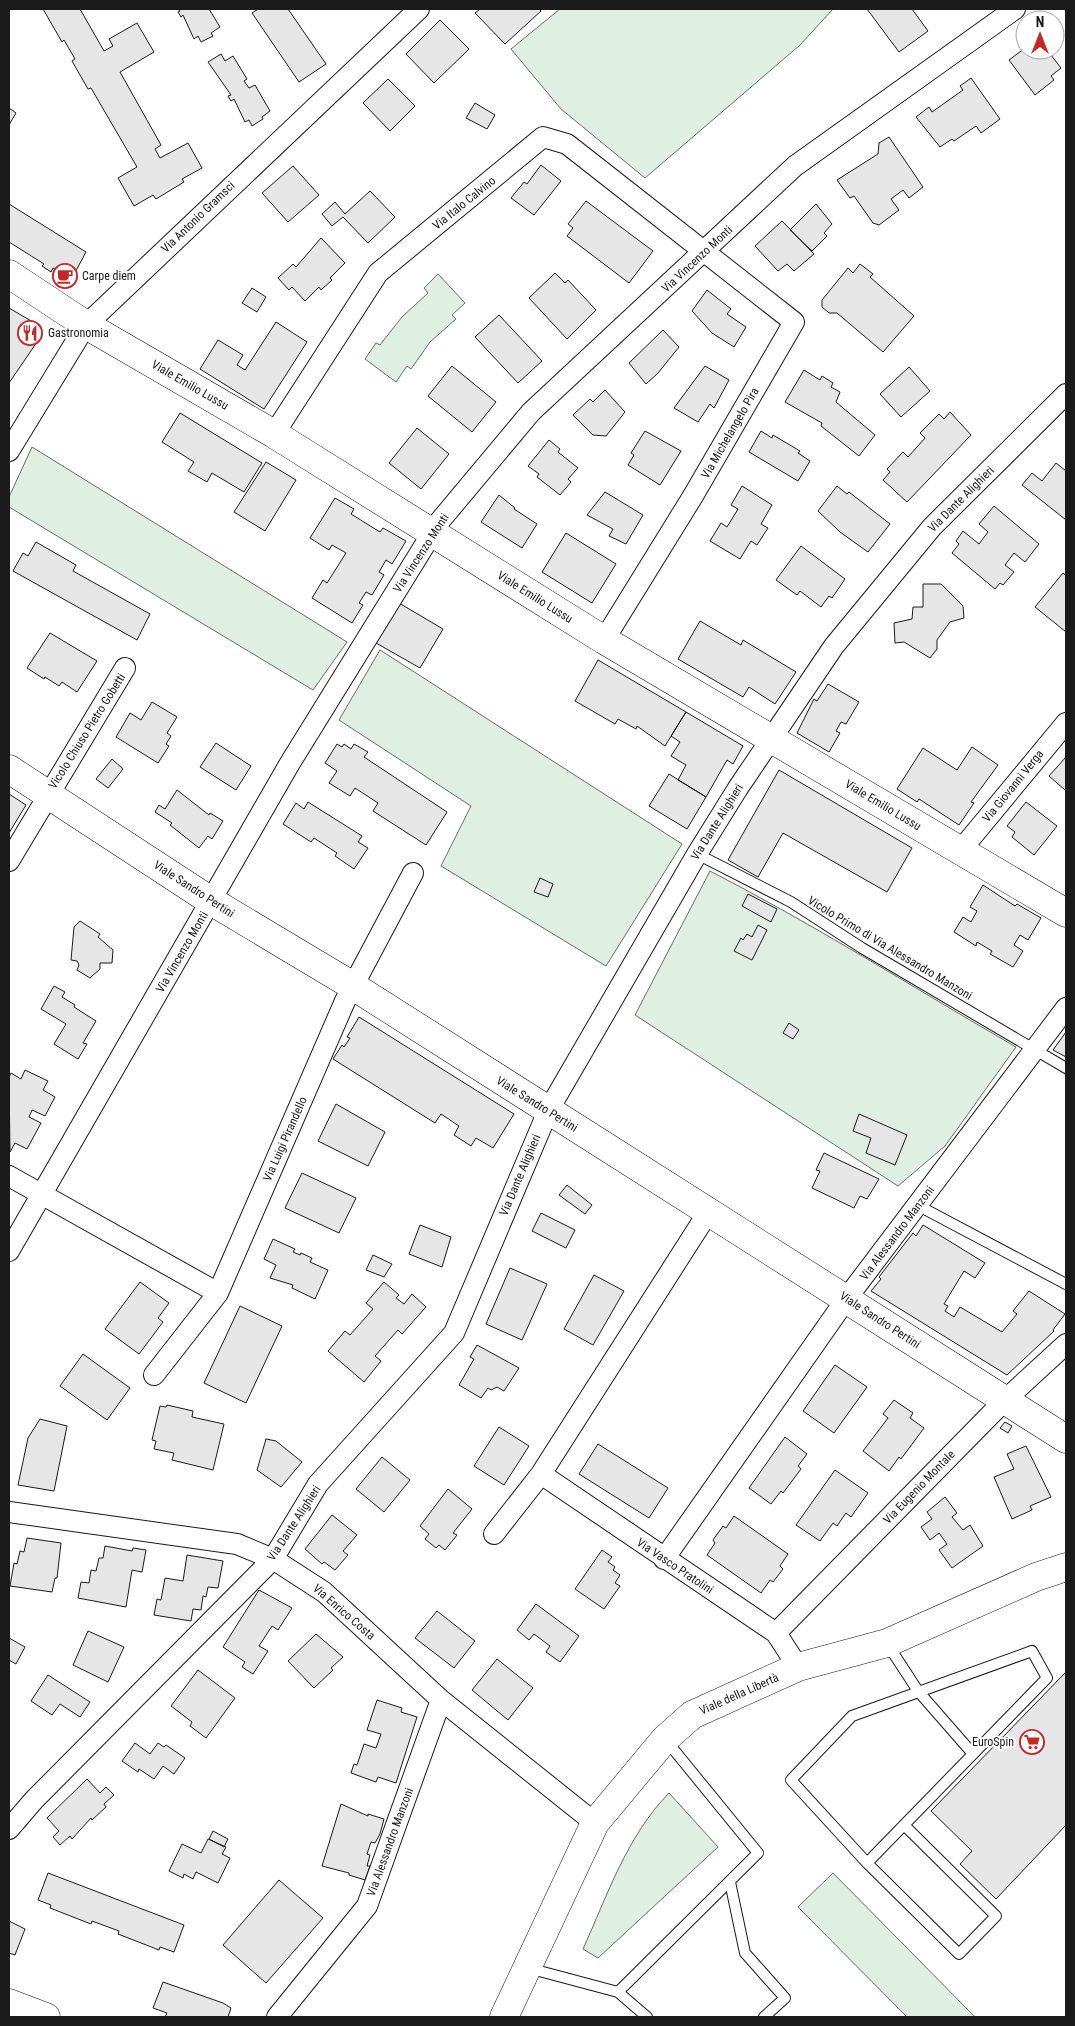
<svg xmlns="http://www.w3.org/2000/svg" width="1075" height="2026" viewBox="0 0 1075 2026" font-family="'Roboto Condensed',sans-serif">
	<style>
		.green { fill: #e0efe3; stroke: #6a6a6a }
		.building { fill: #e6e6e6; stroke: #1a1a1a }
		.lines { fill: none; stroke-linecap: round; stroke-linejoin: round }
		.lane-casing { stroke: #1a1a1a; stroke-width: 12 }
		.street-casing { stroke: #1a1a1a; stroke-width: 22 }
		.secondary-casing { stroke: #1a1a1a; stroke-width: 29 }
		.lane { stroke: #fff; stroke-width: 10 }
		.street { stroke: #fff; stroke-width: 20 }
		.secondary { stroke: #fff; stroke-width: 28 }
		.labels { text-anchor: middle; stroke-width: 4; stroke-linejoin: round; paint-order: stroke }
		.street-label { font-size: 12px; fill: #1a1a1a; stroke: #fff }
		.poi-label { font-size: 12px; fill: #1a1a1a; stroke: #fff; text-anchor: start }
	</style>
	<rect width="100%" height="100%" fill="#fff"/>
	<path class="green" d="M560,9h273l-33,36 -155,133 -84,-69 -50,-60z
		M438,274l27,29 -13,12 4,4 -26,23 -19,27 -4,-3 -11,16 -31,-23 11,-16 4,2 22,-28 26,-24 -4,-5z
		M32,447l315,195 -34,48 -304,-183v-10z
		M380,650l302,194 -76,122 -165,-100 30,-60 -132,-86z
		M710,871c105,54 204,117 306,176l-71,99 -47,40 -263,-171z
		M669,1793l49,54 -120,111 -15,-9c24,-53 44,-113 86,-156z
		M833,1873l142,144h-68l-109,-110z"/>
	<path class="building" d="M43,9h37l24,42 9,-5 -4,-7 28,-16 17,29 -34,20 41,73 -6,4 5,9 28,-15 14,25 -20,11 2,3 -28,17 -3,-4 -19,11 -16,-28 19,-11 -46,-79 -3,1 -16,-28 3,-2 -11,-19 -2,2z
		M179,9h30l11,18 -9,6 2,3 -12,6 -3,-6 -4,3 -11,-24 -2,2 -3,-5 2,-1z
		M258,9h30l38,55 -27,18 -47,-69z
		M480,9h59l2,2 -36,33 -30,-31z
		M867,9h45l16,22 -29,21z
		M440,20l29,29 -35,34 -28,-29z
		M1025,48l22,2 14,18 -10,8 3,4 -19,15 -26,-35z
		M221,54l4,7 8,-5 14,23 -3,2 5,7 6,-3 15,26 -8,6 1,2 -11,7 -3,-6 -4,2 -11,-23 -3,2 -3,-5 3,-1 -23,-33z
		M971,78l29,41 -19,14 -5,-7 -22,15 -2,-2 -12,8 -24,-30 13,-10 3,5 31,-22 -3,-4z
		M388,79l27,27 -25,25 -27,-28z
		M475,103l20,12 -8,14 -21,-11z
		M9,108l7,5 -7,12z
		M889,137l34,50 -14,11 -6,-8 -12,9 8,11 -20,15 -6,-2 -19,-27 -4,2 -13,-18 41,-26 1,-11z
		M541,165l20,16 -27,34 -23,-17 13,-16 3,2z
		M293,166l26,29 -31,27 -26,-29z
		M370,191l25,26 -27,26 -25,-26 -11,9 -10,-12 13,-12 10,12z
		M586,201l67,50 -24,32 -62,-47 6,-8 -5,-4z
		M9,204l77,48 -15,28 -18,-12 -2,4 -9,-6 2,-2 -35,-22z
		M816,204l16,20 -8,9 3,3 -15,15 -22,-21z
		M782,221l32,33 -20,17 -7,-7 -9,7 -23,-25z
		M321,238l24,25 -15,15 2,2 -11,10 -2,-3 -14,14 -13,-14 -3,3 -11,-12 15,-14 3,3z
		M860,264l13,10 -3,3 44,39 -31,36 -46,-39h-8l-7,-6v-7l26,-32 5,5z
		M555,273l10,10 3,-3 28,30 -29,29 -38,-41z
		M252,288l14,9 -9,15 -15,-9z
		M707,290l24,19 -4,5 19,13 -12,20 -22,-14 -20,-22z
		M9,308l24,14 -8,12 12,8 -28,41z
		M499,315l43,46 -24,22 -43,-46z
		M276,322l31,20 -43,67 -64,-40 18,-29 25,15 -6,10 8,5z
		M663,330l16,17 -21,26 -12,11 -17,-21z
		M452,366l44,36 -24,30 -44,-36z
		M705,366l24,14 -15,28 -4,-4 -12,18 -24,-14z
		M909,367l21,24 -29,26 -21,-23z
		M804,370l16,10 2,-4 11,7 -2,4 9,5 -4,10 39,33 -16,21 -38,-30 1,-3 -37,-21z
		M605,390l20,22 -19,24 -13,-1 -20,-20 17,-16 3,3z
		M950,412l21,23 -64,67 -24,-22 7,-8 -3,-3 16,-17 5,5 17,-19 -5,-5 19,-19 5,5z
		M180,413l82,50 -18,29 -32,-19 -5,9 -19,-11 6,-9 -32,-20z
		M417,428l32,26 -28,35 -32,-26z
		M645,431l36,20 -21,34 -32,-20 6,-10 -3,-2z
		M761,431l11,7 1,-3 27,16 -2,2 12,8 -12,20 -49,-29z
		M549,440l11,9 -2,3 20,16 -10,11 3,3 -11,13 -23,-18 2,-3 -11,-8z
		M266,462l30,18 -31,51 -31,-19z
		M1056,463l10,8v49l-44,-35 10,-12 10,8z
		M742,486l30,19 -11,19 7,4 -11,17 -6,-4 -11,18 -30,-18 11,-18 6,4 11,-18 -7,-4z
		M837,486l10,8 2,-2 41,32 -22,28 -28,-20 -22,-21z
		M605,492l38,23 -17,29 -17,-8 4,-7 -26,-14z
		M499,495l16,13 -1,1 23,15 -15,24 -41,-26z
		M335,498l19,11 -3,5 29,18 3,-4 23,13 -14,23 -6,-4 -7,12 5,3 -12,20 -6,-3 -7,11 4,2 -11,18 -40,-25 11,-18 4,3 19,-30 -14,-8 -3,5 -19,-12z
		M994,506l45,38 -14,18 -11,-9 -9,12 9,7 -11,13 -3,-2 -5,6 -43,-36 7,-9 -3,-3 7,-10 16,13 9,-12 -9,-8z
		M566,533l50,31 -24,39 -50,-31z
		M36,542l40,23 -3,6 77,43 -13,26 -124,-69 10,-18 5,3z
		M801,546l44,33 -13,19 -3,-2 -8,11 -21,-16 -3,4 -21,-15z
		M1063,573l3,3v56l-31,-25z
		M923,584h18l22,22 1,12 -14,4 -13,18v9l-7,9 -26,-16 -9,1 -1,-20 18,-4 1,-12h10z
		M399,603l44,26 -23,39 -44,-25z
		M700,621l41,24 2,-5 53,32 -21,32 -26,-17 -6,10 -65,-38z
		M50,633l47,28 -20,31 -15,-10 -3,4 -14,-9 -1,2 -17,-11z
		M598,660l88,52 -21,34 -28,-20 -1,3 -18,-10 -3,5 -40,-23z
		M828,684l31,18 -13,22 -5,-2 -5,9 4,2 -11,19 -32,-19 17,-34 3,2z
		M152,702l25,15 -10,16 4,3 -5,8 3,2 -11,17 -42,-26 14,-24 11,7z
		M686,712l57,34 -10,18 -6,-4 -21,37 -28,-17 8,-15 -15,-9 9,-14 -9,-6z
		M216,743l35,23 -15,24 -36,-23z
		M337,744l5,3 2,-3 7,5 3,-5 14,8 -4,5 83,55 -21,33 -53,-34 5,-8 -23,-15 -5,8 -21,-13 8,-12 -12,-8z
		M972,747l26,18 -27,37 3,1 -15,22 -40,-26 -2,3 -20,-13 26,-41 34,22z
		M1066,757v33h-1l-16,-14z
		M112,759l11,10 -15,19 -12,-9z
		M779,770l133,78 -25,44 -104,-59 -25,44 -30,-17z
		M669,774l37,23 -19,32 -38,-23z
		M177,790l32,25 1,-2 13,8 -11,18 -4,-3 -9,12 -29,-23 2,-2 -17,-11 4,-7 6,4z
		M9,794l17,11 -17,28z
		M308,802l54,34 -4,6 10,6 -14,21 -19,-13 2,-3 -23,-15 -3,4 -28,-18 13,-21 8,6z
		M1026,802l31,24 -23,29 -22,-18 3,-5 -8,-6z
		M540,878l13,6 -5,13 -14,-5z
		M983,885l32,21 2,-2 24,14 -13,22 -8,-5 -6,10 9,6 -10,16 -23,-13 2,-3 -15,-9 -1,4 -22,-14 9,-15 8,5 6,-11 -7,-4z
		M748,894l29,15 -6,13 -29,-16z
		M80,921l20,13 -2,3 15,13 -1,13h-12v6l-10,9 -13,-8 2,-5 -2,-4 -6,-1 3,-33z
		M758,925l9,5 -15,30 -18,-9 7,-13 2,2 4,-6 5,3z
		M54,986l11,6 -3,5 13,8 -1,2 22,14 -13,22 4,1 -9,15 -24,-15 12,-20 -25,-15z
		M359,1017l155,97 -21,34 -17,-10 -5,8 -17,-11 5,-9 -18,-12 -6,9 -102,-64 9,-14 2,2 6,-9 -3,-1z
		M789,1023l10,7 -6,9 -10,-6z
		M1066,1032v25l-13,-7z
		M25,1070l23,11 -5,9 12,7 -10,19 -13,-6 -3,7 12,6 -14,26 -12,-6 -5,9 -1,-75 2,-4 10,6z
		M336,1104l49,28 -17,34 -50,-25z
		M859,1114l48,21 -12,30 -29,-12 5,-15 -18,-7z
		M824,1153l55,26 -12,20 -7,-3 -6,12 -42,-20 8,-17 -4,-1z
		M302,1173l54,25 -17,35 -54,-25z
		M567,1185l25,20 -7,9 -26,-19z
		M541,1213l34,17 -9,18 -34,-17z
		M420,1225l31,12 -9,30 -33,-13z
		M923,1225l62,38 -10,15 -11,-7 -20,33 4,2 -3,5 9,6 6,-10 42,25 15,-18 -4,-3 16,-20 36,23 -12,16 1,1 -47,44 -136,-84 10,-12 -2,-2 34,-44 3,3z
		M273,1239l22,10 -2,3 7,3 1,-2 11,5 -2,4 18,8 -13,29 -23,-11 1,-3 -23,-7 6,-13 -12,-6z
		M373,1255l19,9 -8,13 -18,-7z
		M510,1268l37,16 -25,56 -36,-16z
		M594,1275l30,16 -31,54 -29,-16z
		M140,1282l29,21 -11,15 5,4 -24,32 -34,-25z
		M384,1282l15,13 -3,3 8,6 8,-10 14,13 -24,27 -4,-4 -23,26 6,5 -17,21 -36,-31 17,-20 5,4 23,-26 -7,-6z
		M240,1306l42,20 -36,77 -42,-20z
		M477,1345l42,23 -15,23 -7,-4 -6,3 -3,-2 -7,10 -22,-13 15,-26 -4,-2z
		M83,1354l47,34 -23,32 -47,-34z
		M835,1365l32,22 -33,46 -31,-22z
		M894,1400l19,13 -3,5 14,10 -23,31 -2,-2 -10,14 -26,-20 25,-33 -5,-4z
		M167,1405l26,6 -1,6 32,7 -11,46 -41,-10 2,-7 -20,-4 2,-8 -4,-1 8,-34 6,1z
		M40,1419l27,7 -13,65 -36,-6 10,-47z
		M1005,1422l7,4 -4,7 -8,-5z
		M499,1427l30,19 -25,39 -30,-19z
		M785,1437l22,17 -9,12 3,3 -18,24 -2,-2 -10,13 -22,-16z
		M266,1439l10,2 26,21 -21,25 -24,-17z
		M598,1444l70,44 -19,30 -70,-44z
		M1026,1446l25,51 -21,9 2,4 -20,9 -18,-42 20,-8 -7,-15z
		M382,1457l28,23 -26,32 -28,-23z
		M835,1470l33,23 -17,24 -5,-4 -9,13 -4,-3 -13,18 -24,-16z
		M448,1489l24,20 -19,24 4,2 -12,15 -6,-5 -3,3 -11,-9 4,-5 -9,-8z
		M945,1497l12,16 -5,4 11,13 7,-5 13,21 -31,22 -13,-18 8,-6 -8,-11 -9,7 -9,-13 11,-8 -5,-7z
		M332,1515l25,20 -14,16 5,4 -13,15 -11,-8 -2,2 -17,-15z
		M734,1516l54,38 -8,12 3,3 -10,13 -3,-2 -9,13 -54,-38 8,-12 -2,-3 10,-14 3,2z
		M27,1538l34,5 -4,35h-2l-3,14 -42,-6 4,-23 3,1 3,-13 4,1z
		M105,1546l27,5 1,-3 13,2 -4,22 -10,-2 -6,37 -48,-9 3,-16 8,1 2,-13 5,1 3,-13h4z
		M602,1550l10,7 -4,5 7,5 -2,3 7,5 -5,8 5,3 -16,23 -29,-20z
		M187,1555l36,6 -5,27 -10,-1 -2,10 -3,-1 -2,14 -8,-1 -2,12 -37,-6 3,-16 4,1 4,-22 18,3z
		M259,1590l33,18 -14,22 -6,-4 -13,20 9,5 -15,23 -11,-7 3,-5 -22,-15z
		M536,1604l43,32 -19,26 -14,-10 4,-6 -16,-12 -5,6 -12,-10z
		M437,1611l38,30 -21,27 -39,-30z
		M88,1631l36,16 -16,35 -35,-17z
		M316,1634l27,23 -12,11 2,2 -19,18 -26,-27z
		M9,1638l16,9 -9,17 -7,-4z
		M497,1659l36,29 -25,32 -36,-30z
		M198,1670l37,28 -29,40 -16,-12 2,-4 -21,-16z
		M1066,1672v153l-70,74 -36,-35 12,-13 -41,-40z
		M48,1675l42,27 -10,15 -20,-13 -8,11 -21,-14z
		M377,1700l25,8 -1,4 16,5 -21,66 -18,-6 -2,5 -25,-9 3,-9 3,1 7,-21 12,4 5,-14 -14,-4z
		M135,1743l15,11 8,-11 6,4 2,-2 19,13 -11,16 -11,-8 -9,13 -15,-10 -1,3 -16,-11z
		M87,1779l13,14 6,-6 8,8 -10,9 2,3 -14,13 -1,-2 -19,21 -2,-3 -10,9 -7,-8 6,-6 -12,-13z
		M341,1804l27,12v-2l16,5 -4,15 -5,9 -4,-1 -4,12 3,1 -3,11h3l-5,14 -16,-5v-2l-27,-7z
		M213,1831l15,8 -4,8 -15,-8z
		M208,1839l18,8 -4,7 8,4 -12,25 -22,-11 -3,7 -9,-5 -1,4 -14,-7 13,-27 19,9z
		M48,1873l136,52 -10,27 -14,-5 -1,3 -41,-16 1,-3 -27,-10 -1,3 -41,-16 1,-3 -13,-5z
		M279,1880l44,38 -57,65 -43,-38z
		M9,1921l16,8 -10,26 -6,-2z
		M163,1982l60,21 8,5 -3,9h-63l2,-4 -14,-5z"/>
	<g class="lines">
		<defs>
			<path id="lane" d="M697,854l94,48 71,46 204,120
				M917,1205l149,79
				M888,1645l30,46 55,63
				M1032,1651l15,27 -180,185 -76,-83 61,-64z
				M867,1863l92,91 37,-38 -92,-91
				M730,1882l15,71 40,45 -21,19
				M528,1968l90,24 140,-139 -93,-114
				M618,1992l29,25"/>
			<path id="street" d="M274,434l104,-161 165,-136 24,7 227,178 -101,174 -89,144
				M9,451l77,-126 333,-316
				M960,851l106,-128
				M9,861l116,-193
				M9,1176l209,117 127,-292 68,-128
				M9,1251l281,-488 149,-241 92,-110 264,-246 220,-157
				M154,1375l64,-82
				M541,1474l235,159 22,34
				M9,1512l228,32 36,15 51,33 117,108 154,123
				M494,1534l47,-60 168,-263
				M664,1559l183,-261 219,-290
				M776,1633l229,-233 61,-56
				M9,1829l25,-29 239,-241 45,-75 136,-151 94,-222 149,-257 41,-66 96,-142 98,-119 134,-133
				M277,2017l90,-111 74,-206"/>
			<path id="secondary" d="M9,274l77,51 188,109 330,206 462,273
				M9,769l202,132 142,85 713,453
				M9,2003l37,14
				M504,2017l91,-194 70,-84 27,-24 106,-48 89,-24 149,-66 30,-10"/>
		</defs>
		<use href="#lane" class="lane-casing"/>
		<use href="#street" class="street-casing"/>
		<use href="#secondary" class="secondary-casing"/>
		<use href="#lane" class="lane"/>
		<use href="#street" class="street"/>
		<use href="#secondary" class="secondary"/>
	</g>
	<defs>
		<symbol id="cafe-ring" viewBox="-11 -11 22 22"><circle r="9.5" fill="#fff" stroke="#c62828" stroke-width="1.5"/><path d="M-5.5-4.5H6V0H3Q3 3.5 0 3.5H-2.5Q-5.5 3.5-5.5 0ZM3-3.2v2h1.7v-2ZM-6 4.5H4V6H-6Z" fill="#c62828"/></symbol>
		<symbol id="restaurant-ring" viewBox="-11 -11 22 22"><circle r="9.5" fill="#fff" stroke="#c62828" stroke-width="1.5"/><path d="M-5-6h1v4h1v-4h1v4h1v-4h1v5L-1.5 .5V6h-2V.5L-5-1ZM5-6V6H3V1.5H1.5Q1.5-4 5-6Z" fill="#c62828"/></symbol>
		<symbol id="supermarket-ring" viewBox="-11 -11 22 22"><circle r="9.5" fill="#fff" stroke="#c62828" stroke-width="1.5"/><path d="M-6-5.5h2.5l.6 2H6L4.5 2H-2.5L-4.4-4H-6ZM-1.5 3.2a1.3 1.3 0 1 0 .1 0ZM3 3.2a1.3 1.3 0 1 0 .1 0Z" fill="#c62828"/></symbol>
	</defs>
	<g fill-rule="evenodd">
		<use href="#cafe-ring" x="51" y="262" width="28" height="28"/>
		<use href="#restaurant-ring" x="16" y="319" width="28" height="28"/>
		<use href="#supermarket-ring" x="1018" y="1728" width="28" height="28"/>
	</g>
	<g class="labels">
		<g class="street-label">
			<text transform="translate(464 203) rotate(-39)" y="4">Via Italo Calvino</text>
			<text transform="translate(198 217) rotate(-44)" y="4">Via Antonio Gramsci</text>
			<text transform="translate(697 259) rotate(-43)" y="4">Via Vincenzo Monti</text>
			<text transform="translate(190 385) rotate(30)" y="4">Viale Emilio Lussu</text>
			<text transform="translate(730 433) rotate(-60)" y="4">Via Michelangelo Pira</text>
			<text transform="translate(961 499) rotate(-45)" y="4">Via Dante Alighieri</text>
			<text transform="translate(421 553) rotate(-57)" y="4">Via Vincenzo Monti</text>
			<text transform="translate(535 597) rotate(32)" y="4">Viale Emilio Lussu</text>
			<text transform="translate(87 731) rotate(-58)" y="4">Vicolo Chiuso Pietro Gobetti</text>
			<text transform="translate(1013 786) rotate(-51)" y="4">Via Giovanni Verga</text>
			<text transform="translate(883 805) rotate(31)" y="4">Viale Emilio Lussu</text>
			<text transform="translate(717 822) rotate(-58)" y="4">Via Dante Alighieri</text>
			<text transform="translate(194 889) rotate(33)" y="4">Viale Sandro Pertini</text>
			<text transform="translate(890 948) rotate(31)" y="4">Vicolo Primo di Via Alessandro Manzoni</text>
			<text transform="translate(182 952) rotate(-60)" y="4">Via Vincenzo Monti</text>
			<text transform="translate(537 1104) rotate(32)" y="4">Viale Sandro Pertini</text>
			<text transform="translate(285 1139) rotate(-66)" y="4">Via Luigi Pirandello</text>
			<text transform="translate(520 1175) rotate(-67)" y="4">Via Dante Alighieri</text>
			<text transform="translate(897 1233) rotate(-53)" y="4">Via Alessandro Manzoni</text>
			<text transform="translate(880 1320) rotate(33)" y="4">Viale Sandro Pertini</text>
			<text transform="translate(919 1487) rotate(-46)" y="4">Via Eugenio Montale</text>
			<text transform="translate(294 1523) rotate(-57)" y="4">Via Dante Alighieri</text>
			<text transform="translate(675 1566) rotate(34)" y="4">Via Vasco Pratolini</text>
			<text transform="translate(344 1612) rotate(41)" y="4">Via Enrico Costa</text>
			<text transform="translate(739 1694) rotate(-24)" y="4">Viale della Libertà</text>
			<text transform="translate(390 1842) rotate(-70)" y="4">Via Alessandro Manzoni</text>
		</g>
		<g class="poi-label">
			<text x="82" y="280">Carpe diem</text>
			<text x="48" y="337">Gastronomia</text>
			<text x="1014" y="1746" text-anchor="end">EuroSpin</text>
		</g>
	</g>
	<rect width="1075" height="2026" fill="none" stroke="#1a1a1a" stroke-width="20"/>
	<g transform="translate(1040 35)"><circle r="24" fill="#ffffff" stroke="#a3a3a3"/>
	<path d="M0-4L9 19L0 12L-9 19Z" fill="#c62828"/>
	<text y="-8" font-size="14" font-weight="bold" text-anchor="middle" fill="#1a1a1a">N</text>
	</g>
</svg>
